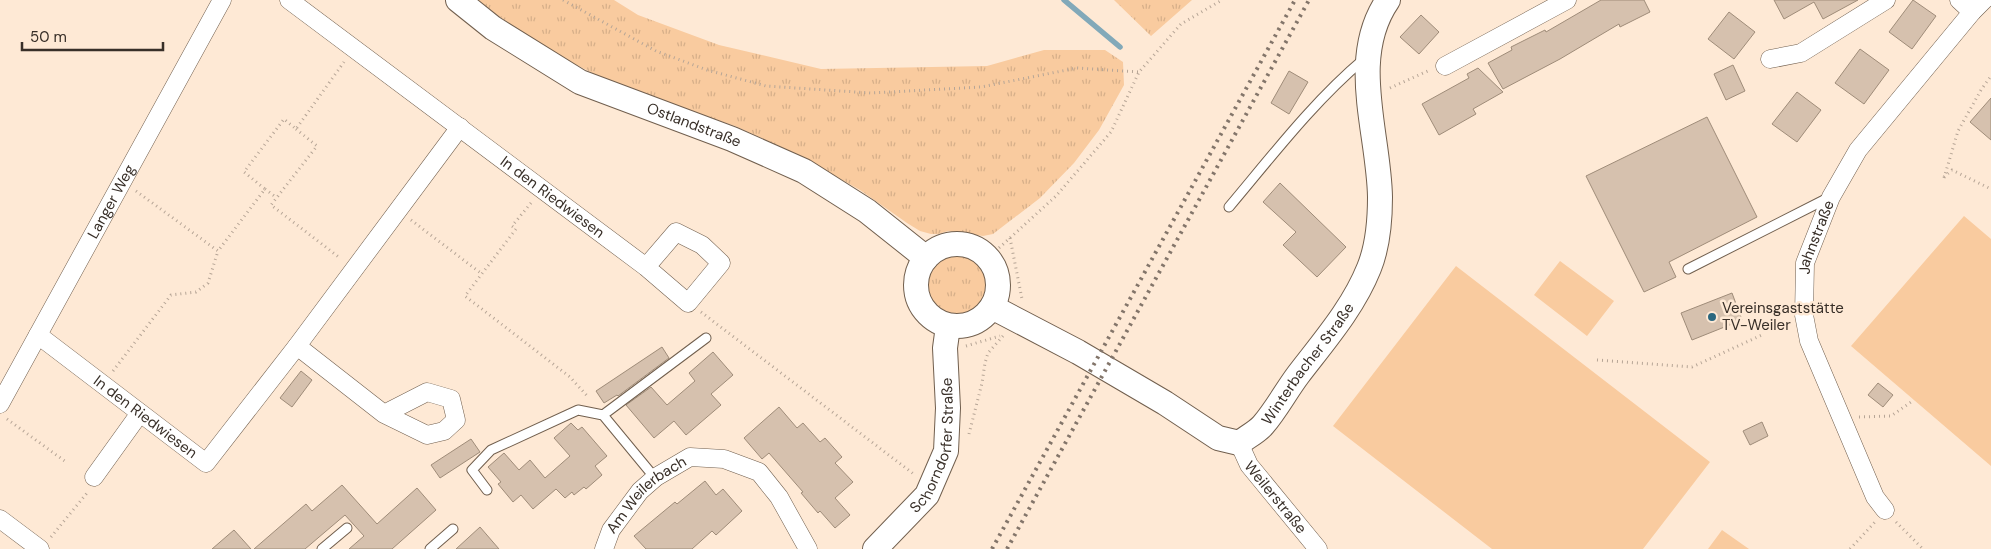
<svg xmlns="http://www.w3.org/2000/svg" width="1991" height="549" viewBox="0 0 1991 549" font-family="'DM Sans',sans-serif">
	<style>
		.grass { fill: url(#grass-tufts) }
		.pitch { fill: #f9cb9f }
		.lines { fill: none; stroke-linecap: round; stroke-linejoin: round }
		.stream { stroke: #82a9b9; stroke-width: 5.5 }
		.building { fill: #d6c1ae; stroke: #9f8c79 }
		.lane-casing { stroke: #715f4e; stroke-width: 11 }
		.street-casing { stroke: #715f4e; stroke-width: 19 }
		.secondary-casing { stroke: #715f4e; stroke-width: 26 }
		.path { stroke: #b6a596; stroke-width: 3; stroke-dasharray: 1 4; stroke-linecap: butt }
		.lane { stroke: #fff; stroke-width: 9 }
		.street { stroke: #fff; stroke-width: 18 }
		.secondary { stroke: #fff; stroke-width: 24 }
		.rail { stroke: #83756a; stroke-width: 4; stroke-dasharray: 2.5 5; stroke-linecap: butt }
		.poi-dot { fill: #2b677f; stroke: #fee9d5; stroke-width: 2 }
		.labels { text-anchor: middle; stroke-width: 5; stroke-linejoin: round; paint-order: stroke }
		.street-label { font-size: 15px; fill: #382f28; stroke: #fee9d5 }
		.poi-label { font-size: 15px; fill: #382f28; stroke: #fee9d5; text-anchor: start }
	</style>
	<defs>
		<pattern id="grass-tufts" width="24" height="20" patternUnits="userSpaceOnUse" patternTransform="scale(1.25)"><rect width="24" height="20" fill="#f9cb9f"/><path d="M3 7l-1-3M5 7V3M7 7l1-3M15 17l-1-3M17 17v-4M19 17l1-3" fill="none" stroke="#d6af89"/></pattern>
	</defs>
	<rect width="100%" height="100%" fill="#fee9d5"/>
	<path class="grass" d="M476,0h138l24,15 81,30 102,24 166,-3 57,-16h61l18,12 1,23 -25,45 -25,33 -34,35 -47,36 -10,2 -35,-5 -10,3h-7l-11,-3 -13,-8 -47,-33 -64,-36 -61,-28 -113,-38 -75,-38z
		M1114,0h78l-41,36z
		M927 284a30 30 0 1 1 60 0a30 30 0 1 1-60 0Z"/>
	<path class="pitch" d="M1964,216l27,23v227l-140,-120z
		M1560,261l54,40 -27,35 -53,-41z
		M1456,266l254,196 -67,87h-151l-159,-123z
		M1722,530l27,19h-41z"/>
	<g class="lines">
		<path class="stream" d="M1064,0l56,47"/>
	</g>
	<path class="building" d="M1601,0h43l6,12 -30,15 -1,-3 -59,35 -57,30 -15,-26 24,-13 -1,-3 34,-17 1,2z
		M1774,0h84l-35,19 -9,-17 -30,17z
		M1913,0l23,16 -24,33 -23,-17z
		M1729,12l26,20 -21,27 -26,-20z
		M1421,15l18,17 -20,22 -19,-17z
		M1860,49l29,21 -25,34 -29,-21z
		M1733,65l12,26 -19,9 -12,-26z
		M1478,68l25,24 -30,17 3,5 -37,21 -17,-31 47,-26 -2,-4z
		M1289,71l19,11 -19,32 -18,-11z
		M1797,92l24,18 -24,32 -25,-18z
		M1991,98v42l-21,-18z
		M1707,117l50,100 -88,45 7,15 -32,15 -58,-116z
		M1280,183l66,64 -29,30 -34,-32 13,-13 -33,-30z
		M1732,293l10,27 -50,20 -11,-27z
		M662,347l7,11 -51,38 -1,-1 -13,8 -8,-12z
		M713,352l20,23 -22,19 10,11 -35,30 -12,-14 -20,17 -28,-33 25,-18 16,18 28,-24 -6,-8z
		M301,371l11,9 -20,27 -12,-9z
		M1878,383l15,12 -10,12 -15,-12z
		M779,407l18,21 6,-5 17,19 5,-4 17,19 -7,6 18,19 -18,16 15,17 -15,13 -15,-17 -2,2 -17,-20 2,-1 -34,-39 -7,6 -18,-21z
		M1762,422l6,14 -18,9 -7,-14z
		M571,423l7,7 4,-3 25,29 -12,10 7,9 -16,14 -2,-2 -10,8 -2,-3 -7,6 -9,-9 -23,20 -12,-14 -8,7 -15,-18 3,-2 -13,-15 16,-14 15,17 11,-10 15,18 25,-22 -16,-18z
		M471,439l9,13 -40,26 -9,-13z
		M705,481l11,14 7,-6 19,22 -26,24 -4,-4 -20,18h-46l-12,-13 41,-34 2,2z
		M342,485l35,39 40,-36 19,22 -44,39h-43l15,-13 -19,-21 -40,34h-51l52,-45 6,7z
		M480,527l19,22h-43z
		M234,530l17,19h-39l15,-13z"/>
	<g class="lines">
		<defs>
			<path id="lane" d="M1229,207c43,-51 84,-105 135,-148
				M1688,269l140,-71
				M603,415l103,-77
				M487,490l-15,-20 19,-20 87,-40 25,5 52,63
				M322,549l25,-21
				M430,549l23,-20"/>
			<g id="street">
				<path id="s1" d="M289,0l357,267 42,36 33,-40 -19,-18 -26,-13 -30,35"/>
				<path d="M1959,0l13,12"/>
				<path d="M1770,59l31,-6 85,-53"/>
				<path d="M1445,66l122,-66"/>
				<path id="s2" d="M38,335l168,128 91,-117 163,-219"/>
				<path d="M297,346l87,68 43,21 17,-4 12,-11 -5,-21 -24,-7 -43,22"/>
				<path id="s3" d="M0,404l222,-404"/>
				<path id="s4" d="M1239,443l10,22 69,84"/>
				<path d="M94,477l46,-64"/>
				<path id="s5" d="M1885,510l-10,-13 -66,-156 -5,-26 1,-52 26,-66 27,-47 114,-138 12,-12"/>
				<path d="M0,519l40,30"/>
				<path id="s6" d="M604,549l7,-19 29,-39 16,-14 34,-20 34,2 35,13 20,25 29,52"/>
			</g>
			<g id="secondary">
				<path id="s7" d="M458,0l35,28 87,54 152,57 72,32 63,40 59,47"/>
				<circle cx="957" cy="285" r="41"/>
				<path id="s8" d="M992,307l86,45 87,51 53,35 21,5c8,-6 18,-11 24,-18 13,-15 23,-34 35,-50 26,-34 55,-67 71,-107 9,-22 11,-48 11,-71 -1,-64 -32,-139 8,-197"/>
				<path id="s9" d="M875,549l52,-54 19,-44 2,-43 -3,-60 3,-22"/>
			</g>
		</defs>
		<use href="#lane" class="lane-casing"/>
		<use href="#street" class="street-casing"/>
		<use href="#secondary" class="secondary-casing"/>
		<path class="path" d="M563,0l93,51 51,19 59,16 105,7 110,-6 96,-19 62,4
			M1390,88l40,-18
			M296,129l21,17 -46,59 69,53
			M1944,177l8,-7 39,19
			M1944,178l14,-47 23,-41 10,-14
			M265,189l12,9
			M136,191l82,60 47,-62 -21,-17 40,-53 12,10 48,-67
			M531,203l-19,23 4,3 -51,67 105,81 19,21
			M411,220l71,54
			M1010,238l12,61
			M988,258l68,-62 55,-64 28,-60 42,-48 41,-24
			M701,312l214,163
			M966,346l34,-10
			M1597,360l95,7 72,-33
			M113,371l58,-76 25,-3 12,-9 10,-32
			M1859,417l32,-1 23,-16
			M7,419l59,43
			M969,434l13,-51 3,-20 3,-10 15,-17
			M1896,522l27,27
			M51,537l36,-44
			M1850,549l25,-27"/>
		<use href="#lane" class="lane"/>
		<use href="#street" class="street"/>
		<use href="#secondary" class="secondary"/>
		<path class="rail" d="M992,549l303,-549
			M1007,549l302,-549"/>
	</g>
	<circle class="poi-dot" cx="1712" cy="317" r="5"/>
	<g class="labels">
		<g class="street-label">
			<text dy="5" stroke="none"><textPath href="#s7" startOffset="269">Ostlandstraße</textPath></text>
			<text dy="5" stroke="none"><textPath href="#s1" startOffset="329">In den Riedwiesen</textPath></text>
			<text dy="5" stroke="none"><textPath href="#s3" startOffset="231">Langer Weg</textPath></text>
			<text dy="5" stroke="none"><textPath href="#s5" startOffset="292">Jahnstraße</textPath></text>
			<text dy="5" stroke="none"><textPath href="#s8" startOffset="389">Winterbacher Straße</textPath></text>
			<text dy="5" stroke="none"><textPath href="#s2" startOffset="135">In den Riedwiesen</textPath></text>
			<text dy="5" stroke="none"><textPath href="#s9" startOffset="125">Schorndorfer Straße</textPath></text>
			<text dy="5" stroke="none"><textPath href="#s4" startOffset="66">Weilerstraße</textPath></text>
			<text dy="5" stroke="none"><textPath href="#s6" startOffset="71">Am Weilerbach</textPath></text>
		</g>
		<g class="poi-label">
			<text x="1722" y="313">Vereinsgaststätte<tspan x="1722" dy="17">TV-Weiler</tspan></text>
		</g>
	</g>
	<path d="M22 42v8h141v-8" fill="none" stroke="#382f28" stroke-width="2.5"/>
	<text x="30" y="42" font-size="15" fill="#382f28" stroke="#fee9d5" stroke-width="4" paint-order="stroke">50 m</text>
</svg>
